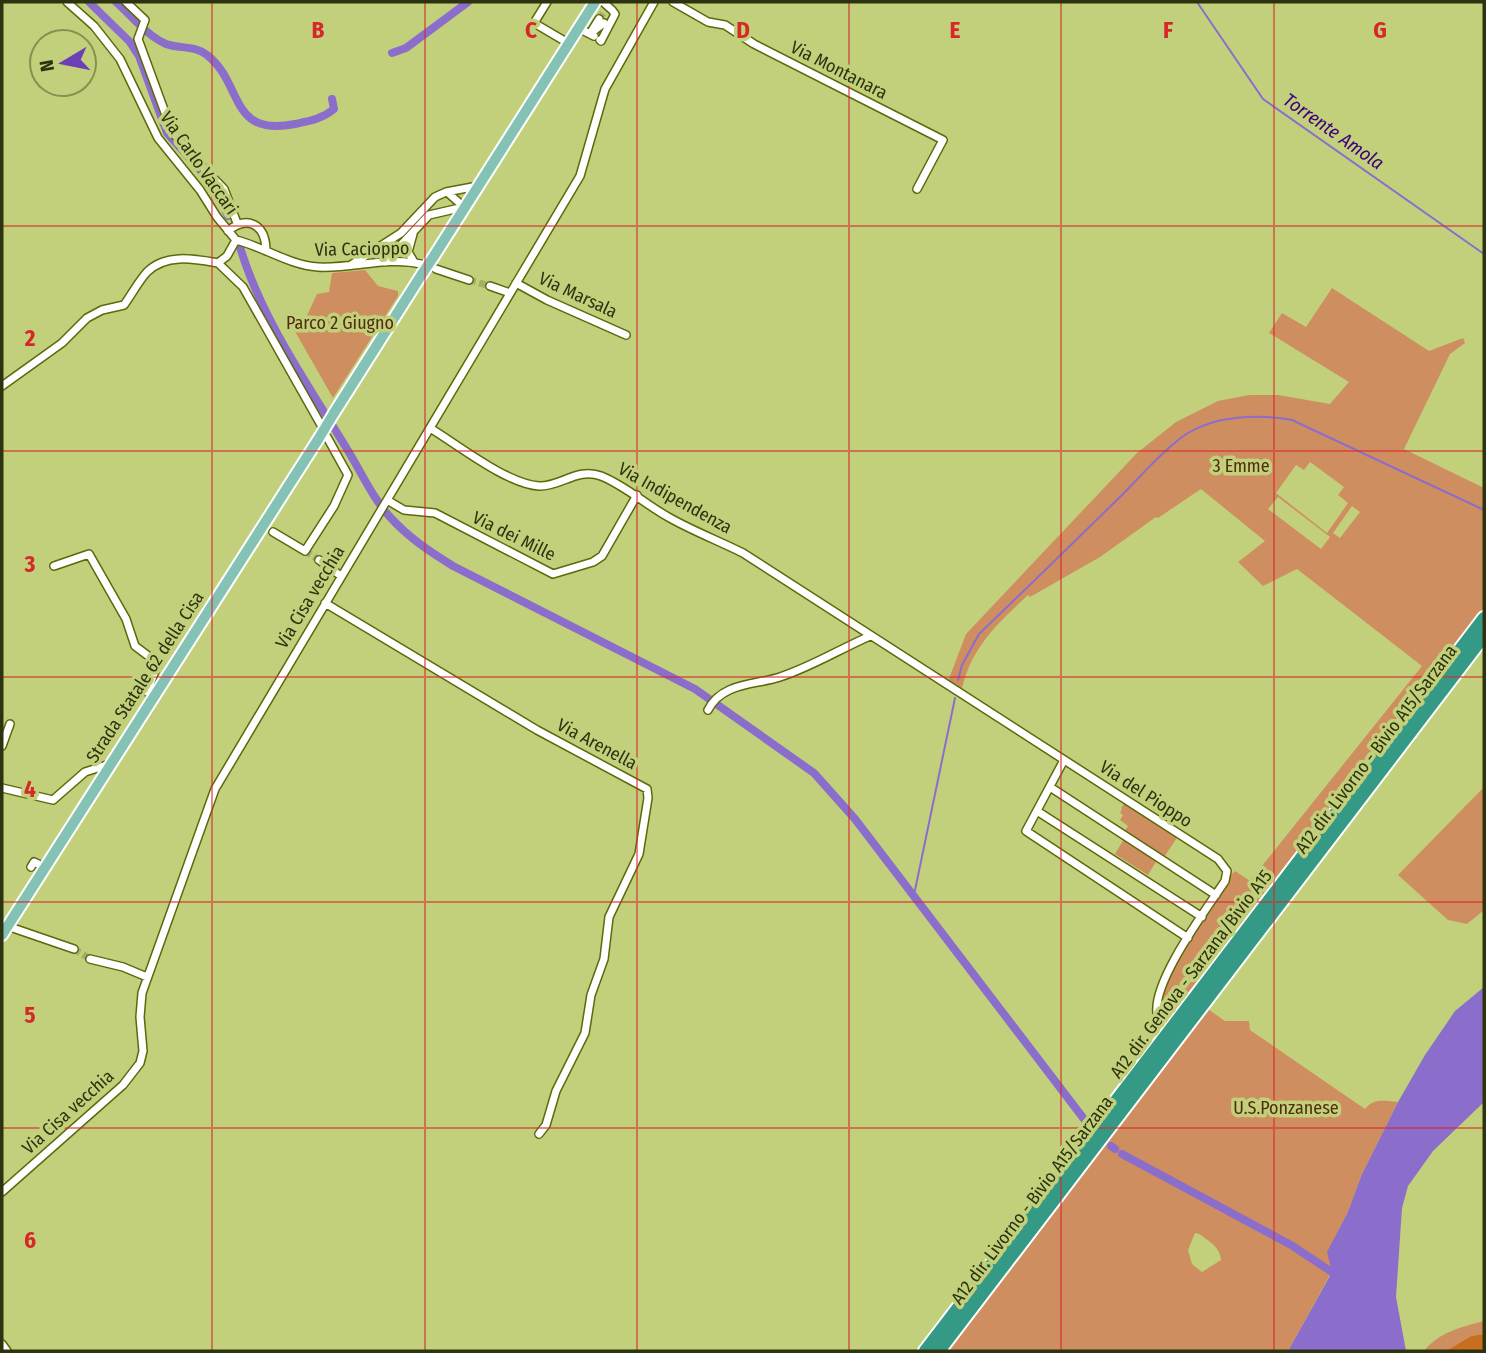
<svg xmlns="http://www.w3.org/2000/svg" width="1486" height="1353" viewBox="0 0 1486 1353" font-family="'Fira Sans Condensed',sans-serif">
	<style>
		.green { fill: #cf8e5f; fill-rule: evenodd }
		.forest { fill: #c76f1f }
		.water { fill: #8b6dcb }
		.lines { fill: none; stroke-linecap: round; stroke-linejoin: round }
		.stream { stroke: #8b6dcb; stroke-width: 2 }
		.canal { stroke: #8b6dcb; stroke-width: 8 }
		.street-tunnel { stroke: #a4b066; stroke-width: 7; stroke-dasharray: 7 3.5; stroke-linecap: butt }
		.street-casing { stroke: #5e6809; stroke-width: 10 }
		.primary-casing { stroke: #fff; stroke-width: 14 }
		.highway-casing { stroke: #fff; stroke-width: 16 }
		.street { stroke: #fff; stroke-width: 7 }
		.primary { stroke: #85c2b6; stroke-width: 10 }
		.highway { stroke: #349a85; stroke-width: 12 }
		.primary-bridge-casing { stroke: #fff; stroke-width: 14; stroke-linecap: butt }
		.primary-bridge { stroke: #85c2b6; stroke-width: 10 }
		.grid { fill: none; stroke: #d62828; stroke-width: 2; stroke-opacity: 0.55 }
		.labels { text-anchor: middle; stroke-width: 7; stroke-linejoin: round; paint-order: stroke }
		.street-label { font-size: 18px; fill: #2d320f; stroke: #c2d07c }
		.park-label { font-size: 18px; fill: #512c0e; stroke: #c2d07c }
		.water-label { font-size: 19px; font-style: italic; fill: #3e007a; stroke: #c2d07c }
		.grid-label { font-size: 23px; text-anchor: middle; font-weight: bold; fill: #d62828; stroke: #c2d07c; stroke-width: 7; stroke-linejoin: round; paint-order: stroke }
	</style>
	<rect width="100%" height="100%" fill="#c2d07c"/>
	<path class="green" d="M365,270l13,16 20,5v5l-65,102 -40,-70 10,-4 14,-30 12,-2 3,-19z
		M1332,288l97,63 34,-13 2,5 -15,11 -46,95 80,39v125l-314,414 -14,-22 21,-51 48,-73 10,-10 15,10 172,-215 -125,-97 -34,17 -25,-24 27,-21 -64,-52 -43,29 -2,-1 -56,40 -70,40 -2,-2c-32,30 -58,53 -67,98l-14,-9 19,-50 171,-181 39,-31 42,-21 31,-6h29l52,9 19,-22 -80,-49 13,-20 24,14zM1310,462l34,25 -6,8 10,8 -21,30 -51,-40 20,-28 8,5zM1278,497l52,40 -9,12 -53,-40zM1352,506l8,6 -20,26 -7,-5z
		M1484,787v123l-17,14 -19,-4 -50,-45z
		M1126,801l52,35 -17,26 -4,-2 -9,15 -33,-21 9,-15 -3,-3 7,-10 -8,-6 3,-5 -3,-2 2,-4 -1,-1z
		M1205,1007l20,14h24l1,9 115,79c9,-11 19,-8 33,-7l-36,72 -15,40 -15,57 -44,80h-346zM1195,1233l4,1c10,7 21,13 22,26l-19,12 -10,-8 -4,-14z
		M1484,1321v13l-13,2 -25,15h-22c15,-19 38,-24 60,-30z"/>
	<path class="forest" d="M1484,1334v17h-38l25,-15z"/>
	<path class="water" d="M1484,987v115l-51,49 -25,35 -6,22 -6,89 10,54h-118l44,-79 -5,-20 20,-38 15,-40 36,-72 27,-47 30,-44z"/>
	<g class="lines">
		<path class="stream" d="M1197,2l66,97 221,155
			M958,680l4,-15 17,-31c48,-46 95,-92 143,-139 17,-17 46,-50 66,-62 30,-18 72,-19 104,-13l192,90
			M914,895l41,-197"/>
		<path class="canal" d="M89,2l41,40 9,14 28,77 44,49 17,34
			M116,2c15,13 31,34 50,42 13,5 29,1 41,11 37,29 21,82 88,69 15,-3 27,-5 39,-15l-2,-10
			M392,53l14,-5 62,-46
			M240,247c22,74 71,142 110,207 13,22 23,44 40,63 19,21 39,34 63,49l242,123 119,84 41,46 232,304
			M1111,1146l4,3
			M1122,1154l169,91 47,31"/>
		<path class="street-tunnel" d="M599,19l4,-6
			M469,280l21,6
			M305,551l14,9
			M74,949l16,10"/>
		<defs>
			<path id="street" d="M67,2l27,24 26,33 38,79 42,52 17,27 19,23
				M126,2l19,18 -7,19 33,90 15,21 38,39 13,34
				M547,2l-13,21 34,20
				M603,2l9,8
				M673,2l35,20 17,3 29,19 189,96 -26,49
				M578,28l16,8
				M591,32l8,-13
				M591,33l13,-10
				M600,40l1,1 14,-27 -3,-4
				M228,231c19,-16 37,-7 38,18
				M413,234l-5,18 6,10
				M385,262l44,-47 35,-8 -17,-15
				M218,263l25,24 78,138
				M351,265l50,-32 34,-36 11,-5 32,-6
				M436,269l33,11
				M516,283l31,17 79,35
				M490,286l20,7
				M2,386l60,-43 25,-25 15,-8 22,-5c8,-11 14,-23 23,-33 19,-19 48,-13 71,-9l9,-7 9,-16c28,7 53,25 82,27 34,2 69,-11 103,-3
				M430,428c28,17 77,56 109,58 21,1 39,-19 62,-10 25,10 45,29 69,42 23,13 49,23 73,35l475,306 9,12 -2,10c-19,29 -72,99 -68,132l13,14
				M387,500l17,10 31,3 118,61 40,-12 9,-6 35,-61
				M273,532l32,19 29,-45 14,-31 -21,-38
				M319,560l22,16
				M54,566l35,-12 37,65 9,27 20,15v10l-8,21 7,3
				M325,603l212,127 110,59 1,9 -9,56 -30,63 -5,42 -13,36 -6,38 -29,58 -10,34 -7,9
				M708,710c14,-28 48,-25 72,-33 31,-10 60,-28 90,-41
				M2,746l8,-22
				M1064,760l-38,71 162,107
				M1050,787l166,108
				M2,788l51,12 32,-28 25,-8
				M1037,811l165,106
				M31,867l3,-5 11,5
				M7,926l67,23
				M90,959l33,8 24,10
				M2,1192l121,-107 17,-22 3,-12 -3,-34 2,-24 73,-204 365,-613 25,-87 49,-87
				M2,1344l5,7"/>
			<path id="primary" d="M434,256l161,-254
				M334,413l88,-139
				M2,935l317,-497"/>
			<path id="highway" d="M925,1351l559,-733
				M939,1351l545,-715"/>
		</defs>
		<use href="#street" class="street-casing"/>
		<use href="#primary" class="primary-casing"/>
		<use href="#highway" class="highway-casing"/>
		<use href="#street" class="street"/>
		<use href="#primary" class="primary"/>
		<use href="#highway" class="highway"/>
		<defs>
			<path id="primary-bridge" d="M422,274l12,-18
				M319,438l15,-25"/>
		</defs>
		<use href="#primary-bridge" class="primary-bridge-casing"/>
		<use href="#primary-bridge" class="primary-bridge"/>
	</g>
	<path class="grid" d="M212,2v1349M425,2v1349M637,2v1349M849,2v1349M1061,2v1349M1274,2v1349M2,226h1482M2,451h1482M2,677h1482M2,902h1482M2,1128h1482"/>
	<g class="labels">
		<g class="street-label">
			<text transform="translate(839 70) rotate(27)" y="6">Via Montanara</text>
			<text transform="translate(199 163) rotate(55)" y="6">Via Carlo Vaccari</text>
			<text transform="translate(362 249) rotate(-1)" y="6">Via Cacioppo</text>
			<text transform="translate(578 295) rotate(25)" y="6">Via Marsala</text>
			<text transform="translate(675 498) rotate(29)" y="6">Via Indipendenza</text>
			<text transform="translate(514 536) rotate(26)" y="6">Via dei Mille</text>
			<text transform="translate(310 597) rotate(-59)" y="6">Via Cisa vecchia</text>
			<text transform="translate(145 677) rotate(-57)" y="6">Strada Statale 62 della Cisa</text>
			<text transform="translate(597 744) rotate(28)" y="6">Via Arenella</text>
			<text transform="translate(1376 749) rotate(-53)" y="6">A12 dir. Livorno - Bivio A15/Sarzana</text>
			<text transform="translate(1146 794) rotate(33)" y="6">Via del Pioppo</text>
			<text transform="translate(1191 974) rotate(-53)" y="6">A12 dir. Genova - Sarzana/Bivio A15</text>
			<text transform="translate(68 1112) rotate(-42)" y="6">Via Cisa vecchia</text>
			<text transform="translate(1032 1200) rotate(-53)" y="6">A12 dir. Livorno - Bivio A15/Sarzana</text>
		</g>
		<g class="park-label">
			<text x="340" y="329">Parco 2 Giugno</text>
			<text x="1241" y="472">3 Emme</text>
			<text x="1286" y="1114">U.S.Ponzanese</text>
		</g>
		<g class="water-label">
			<text transform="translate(1334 131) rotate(35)" y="7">Torrente Amola</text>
		</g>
	</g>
	<g class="grid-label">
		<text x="318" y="38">B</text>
		<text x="531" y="38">C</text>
		<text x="743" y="38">D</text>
		<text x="955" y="38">E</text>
		<text x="1168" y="38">F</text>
		<text x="1380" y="38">G</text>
		<text x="30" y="346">2</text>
		<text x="30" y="572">3</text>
		<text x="30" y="797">4</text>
		<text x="30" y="1023">5</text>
		<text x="30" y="1248">6</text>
	</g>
	<rect width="1486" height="1353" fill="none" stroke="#2d320f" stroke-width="7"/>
	<g transform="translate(63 63) rotate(260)"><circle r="33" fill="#c2d07c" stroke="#869150" stroke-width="2"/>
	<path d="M0-5L12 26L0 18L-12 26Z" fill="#6d3fb7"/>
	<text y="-10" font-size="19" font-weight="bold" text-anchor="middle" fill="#2d320f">N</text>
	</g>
</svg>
